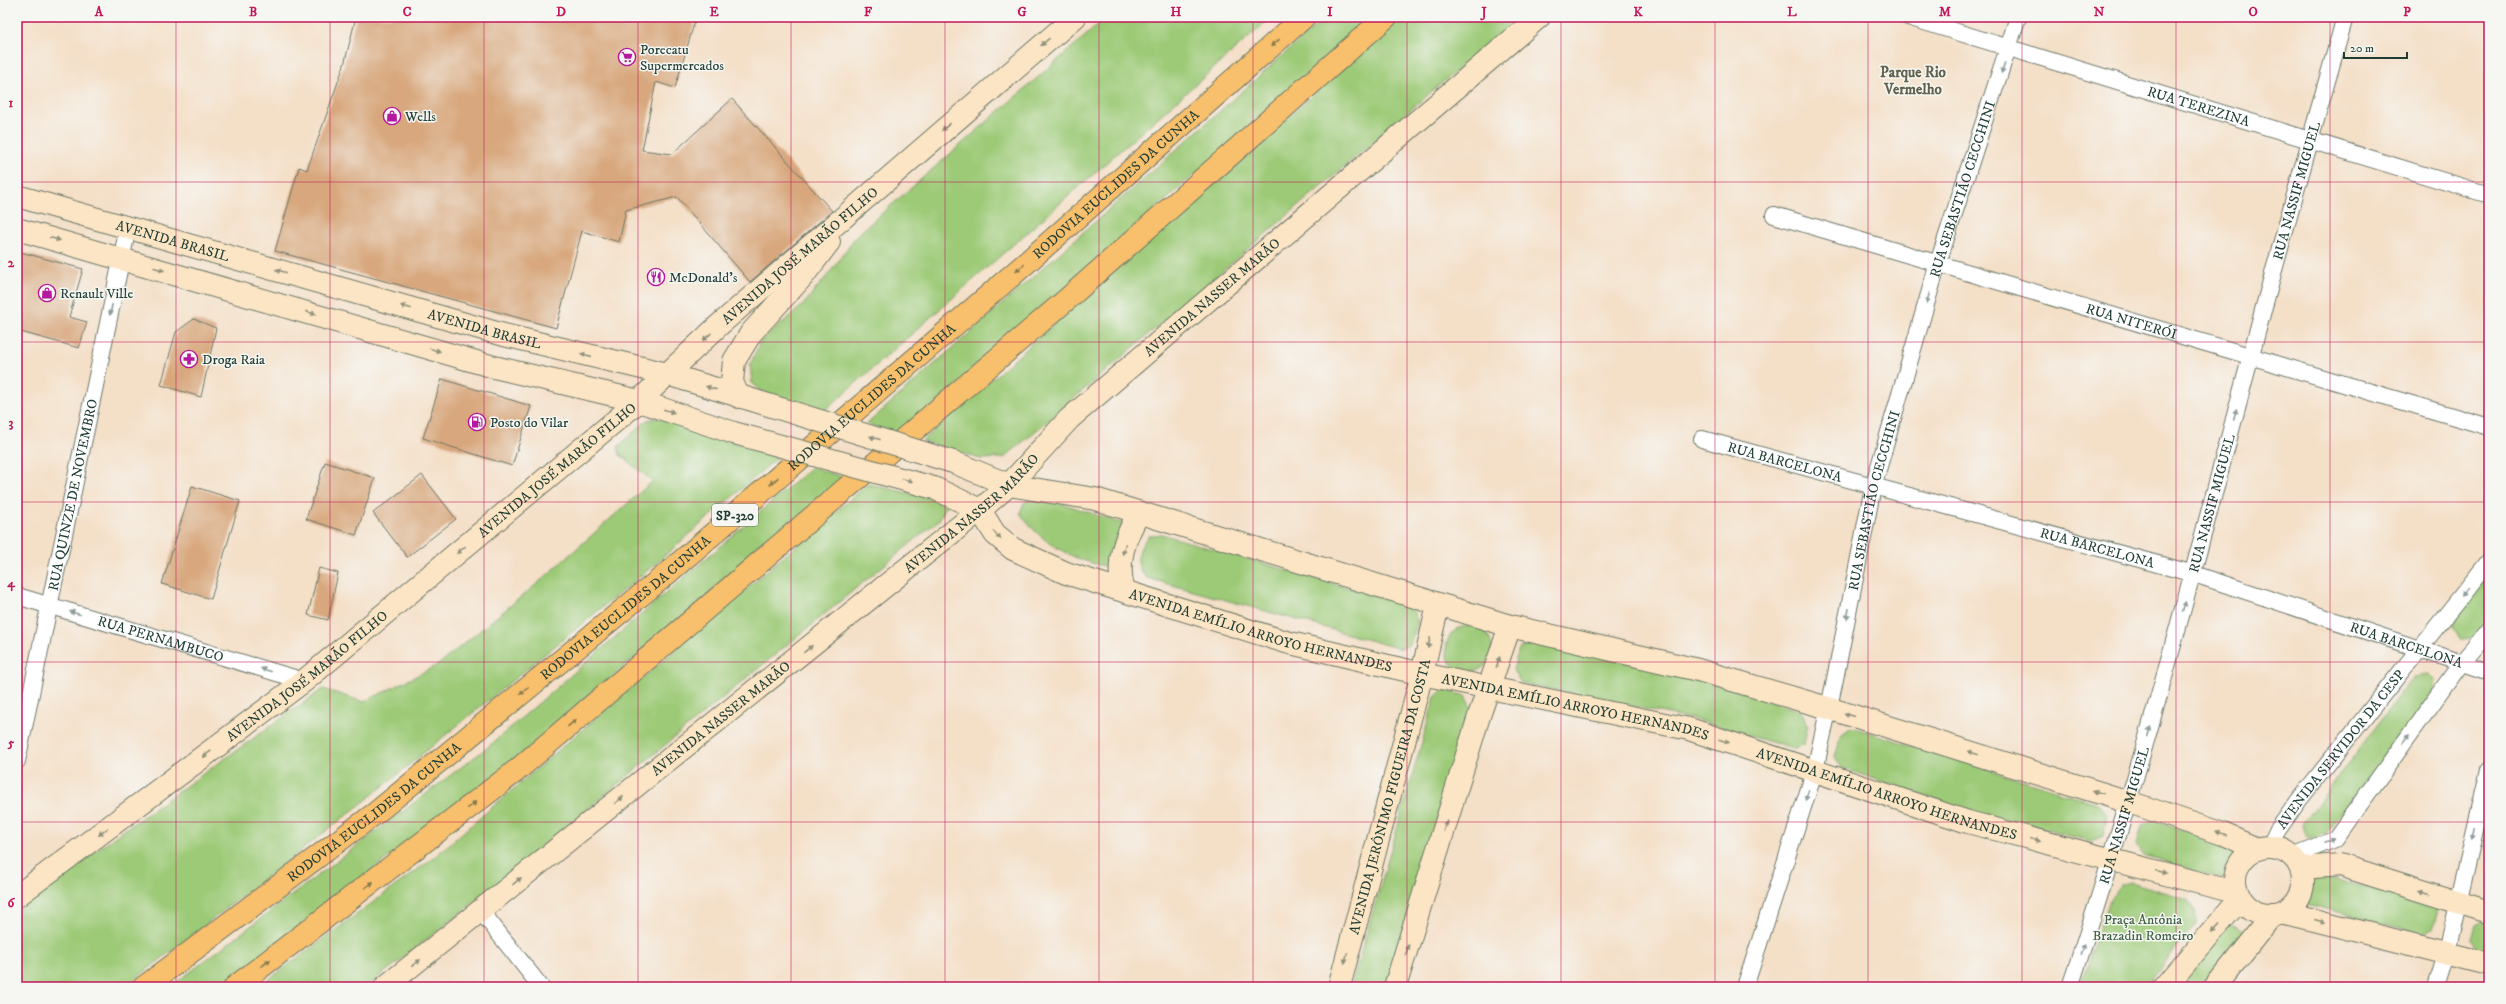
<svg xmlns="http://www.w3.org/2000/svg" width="2506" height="1004" viewBox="0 0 2506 1004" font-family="'IM FELL DW Pica',serif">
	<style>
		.green { fill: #9dca77; stroke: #5e8456 }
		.building { fill: #d8a77d }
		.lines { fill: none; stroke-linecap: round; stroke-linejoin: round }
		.street-casing { stroke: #6a7667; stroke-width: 18 }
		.secondary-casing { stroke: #6a7667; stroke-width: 24 }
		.highway-casing { stroke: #6a7667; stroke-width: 24 }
		.street { stroke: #fff; stroke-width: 16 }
		.secondary { stroke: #fce5c4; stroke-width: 22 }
		.highway { stroke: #f8bf6c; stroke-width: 22 }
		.secondary-bridge-casing { stroke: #6a7667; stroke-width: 24; stroke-linecap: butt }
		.secondary-bridge { stroke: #fce5c4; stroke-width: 22 }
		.oneway { fill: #8e917c }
		.oneway2 { fill: #81784d }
		.oneway3 { fill: #8f9e9a }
		.grid { fill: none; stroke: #c2185b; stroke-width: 1; stroke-opacity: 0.55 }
		.labels { text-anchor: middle; stroke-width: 3; stroke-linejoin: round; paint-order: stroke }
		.shield { fill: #f6f6f2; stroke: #60746d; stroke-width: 1 }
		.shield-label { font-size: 13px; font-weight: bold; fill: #1f3d34 }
		.poi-label { font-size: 14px; fill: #1f3d34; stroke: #f6f6f2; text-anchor: start }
		.street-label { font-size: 14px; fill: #1f3d34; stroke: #f6f6f2 }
		.park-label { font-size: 14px; fill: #3e6045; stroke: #f6f6f2 }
		.neighbourhood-label { font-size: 15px; font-weight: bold; fill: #60624e; stroke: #f6f6f2 }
		.neatline { fill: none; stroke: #c2185b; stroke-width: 1.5 }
		.grid-label { font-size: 13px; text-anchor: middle; font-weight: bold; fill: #c2185b }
	</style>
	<rect width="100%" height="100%" fill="#f6f6f2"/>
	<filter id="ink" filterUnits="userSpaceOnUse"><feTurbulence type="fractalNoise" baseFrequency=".025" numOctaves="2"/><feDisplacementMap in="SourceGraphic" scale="8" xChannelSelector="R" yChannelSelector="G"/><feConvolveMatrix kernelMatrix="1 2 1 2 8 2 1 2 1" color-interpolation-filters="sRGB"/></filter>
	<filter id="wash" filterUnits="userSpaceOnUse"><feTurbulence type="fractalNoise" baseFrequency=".012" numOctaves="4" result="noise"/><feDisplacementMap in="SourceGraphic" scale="16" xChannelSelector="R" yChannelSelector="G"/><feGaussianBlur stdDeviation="0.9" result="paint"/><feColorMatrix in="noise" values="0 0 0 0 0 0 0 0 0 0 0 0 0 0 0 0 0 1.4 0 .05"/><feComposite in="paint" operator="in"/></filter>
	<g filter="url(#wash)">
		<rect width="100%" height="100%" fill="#f4dfc7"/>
		<path class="green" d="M1107,17h165l-449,395 -60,-20 -11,-9 -2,-18 10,-23 43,-37 28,-34 25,-35z
			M1326,17h46l-471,418 -34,-11z
			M1401,17h118l-515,441 -23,1 -59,-18z
			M659,418l119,39 -125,109 -287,234 -241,187h-108v-77l100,-75 206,-146 41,13 74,-37 100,-82 115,-102 -33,-26 -2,-8 29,-27z
			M812,467l33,11 -335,286 -290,223h-50l318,-240z
			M868,484l67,15 11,7 -7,14 -472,388 -101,79h-108l174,-128z
			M1032,498h14l78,26 -10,20 -4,23c-34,-5 -70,-24 -90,-54l4,-10z
			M1161,534l250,72 7,16 -8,22 -9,5 -254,-71c-15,-14 -9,-28 1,-42z
			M2489,573c0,24 7,68 -28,67l-8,-13 1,-8z
			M1446 649a23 23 0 1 1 46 0a23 23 0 1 1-46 0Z
			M1534,641l163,37 104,33 7,14 -4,19 -11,5 -100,-30 -172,-36 -8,-13 6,-21z
			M2429,674l6,6 -2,16 -107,137 -9,5 -12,-3 -3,-10 112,-149z
			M1444,689l21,7 6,12 -85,279h-35l84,-290z
			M1852,727l245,76 10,12 -4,21 -12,5 -122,-30 -127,-43 -7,-11 6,-23z
			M2153,819l86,31 -14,19 -2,10 -80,-24 -6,-10 5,-19z
			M2311,875l120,27 7,8 -5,18 -10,6 -120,-31 4,-8z
			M2131,882l56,17 8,11 1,13 -51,64h-66l32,-90 9,-12z
			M2486,920h3v32l-12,-3 -5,-10 4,-14z
			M2230,923l12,8v9l-36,47h-36z"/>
		<g id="blocks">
			<path class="building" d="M356,17h340l-21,71 -19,-6 -14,68 30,4 60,-55 100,112 -82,71 -73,-85 -51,13 -7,32 -37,-11 -26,97 -281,-77 24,-84 8,3 37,-105z
				M17,251l66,18 -14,48 18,5 -8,26 -62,-17z
				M194,319l22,9 -15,69 -40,-12 15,-53z
				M442,379l89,27 -19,60 -89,-28z
				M325,462l50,16 -19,57 -50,-16z
				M422,475l34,44 -49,38 -34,-44z
				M192,486l48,15 -29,98 -49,-15z
				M319,568l19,5 -10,47 -20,-5z"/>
		</g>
	</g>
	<g filter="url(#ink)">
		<use href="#blocks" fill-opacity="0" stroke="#6a7667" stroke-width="1"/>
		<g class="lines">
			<defs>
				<g id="street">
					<path id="s1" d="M1908,17l581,178"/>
					<path id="s2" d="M1774,215l715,212"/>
					<path id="s3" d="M1702,439l492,135 295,98"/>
					<path id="s4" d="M17,596l287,85"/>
					<path id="s5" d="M17,761l111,-534"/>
					<path id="s6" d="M2270,846l7,-15 22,-31 190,-239"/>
					<path d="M2293,856l42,-17 127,-177 27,-32"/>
					<path d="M481,911l60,76"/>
					<path id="s7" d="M1745,987l70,-217 19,-86 39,-197 65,-224 80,-246"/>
					<path id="s8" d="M2070,987c69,-207 124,-418 180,-628 30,-114 63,-228 95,-342"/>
					<path d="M2436,987l11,-35 42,-183"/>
				</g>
				<g id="secondary">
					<path id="s9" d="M17,196l487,139 163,39 82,25"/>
					<path d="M17,229l477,138 145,34 95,32"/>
					<path d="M739,397l-7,-15 2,-21 17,-28 52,-57 26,-34"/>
					<path d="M953,462l56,23 86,14 415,127 188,44 130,38 301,94 94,32 34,15"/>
					<path id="s10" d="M934,488l46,22 15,24 18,15 53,24 220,69 136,32 267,55 279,93 270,71"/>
					<path d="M1124,590c-9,-27 1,-53 15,-77"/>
					<circle cx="2269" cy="881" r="34"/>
					<path d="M2301,868l39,-3 149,47"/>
					<path id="s11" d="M17,896l287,-215 335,-280 79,-75 357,-309"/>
					<path d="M2282,912l207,52"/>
					<path id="s12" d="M385,987l595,-477 29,-25 60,-66 470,-402"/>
					<path id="s13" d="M1339,987l83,-313 16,-69"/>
					<path d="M1395,987l85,-274 30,-87"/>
					<path d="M2165,987l75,-88"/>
					<path d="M2215,987l58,-73"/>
				</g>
				<g id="highway">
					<path id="s14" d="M144,987l233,-175 286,-235 362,-313 279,-247"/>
					<path d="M235,987l281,-216 549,-470 321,-284"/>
				</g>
			</defs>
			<use href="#street" class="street-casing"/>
			<use href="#secondary" class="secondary-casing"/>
			<use href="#highway" class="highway-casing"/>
			<use href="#street" class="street"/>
			<use href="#secondary" class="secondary"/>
			<use href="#highway" class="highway"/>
			<defs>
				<path id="secondary-bridge" d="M749,399l204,63
					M734,433l200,55"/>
			</defs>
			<use href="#secondary-bridge" class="secondary-bridge-casing"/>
			<use href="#secondary-bridge" class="secondary-bridge"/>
		</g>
		<defs><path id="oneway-solid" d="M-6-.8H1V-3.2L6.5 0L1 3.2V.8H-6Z"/></defs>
		<g class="oneway">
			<use href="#oneway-solid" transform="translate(1045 42) rotate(139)"/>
			<use href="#oneway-solid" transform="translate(946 127) rotate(139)"/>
			<use href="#oneway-solid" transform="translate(55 239) rotate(16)"/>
			<use href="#oneway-solid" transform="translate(159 269) rotate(16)"/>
			<use href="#oneway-solid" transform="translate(281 271) rotate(-164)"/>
			<use href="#oneway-solid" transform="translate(406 307) rotate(-164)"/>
			<use href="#oneway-solid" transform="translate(311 313) rotate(16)"/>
			<use href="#oneway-solid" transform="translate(707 337) rotate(137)"/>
			<use href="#oneway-solid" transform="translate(435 350) rotate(16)"/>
			<use href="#oneway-solid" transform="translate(586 355) rotate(-167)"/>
			<use href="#oneway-solid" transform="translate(711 388) rotate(-163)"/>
			<use href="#oneway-solid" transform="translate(669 411) rotate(18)"/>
			<use href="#oneway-solid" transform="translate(875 438) rotate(-163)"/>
			<use href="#oneway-solid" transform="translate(907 480) rotate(15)"/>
			<use href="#oneway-solid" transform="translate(997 535) rotate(47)"/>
			<use href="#oneway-solid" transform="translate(1124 549) rotate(105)"/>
			<use href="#oneway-solid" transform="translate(461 550) rotate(140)"/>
			<use href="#oneway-solid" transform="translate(1429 643) rotate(103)"/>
			<use href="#oneway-solid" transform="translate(808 649) rotate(-39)"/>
			<use href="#oneway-solid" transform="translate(1498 662) rotate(-72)"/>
			<use href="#oneway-solid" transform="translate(1849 715) rotate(-163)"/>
			<use href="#oneway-solid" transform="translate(1724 741) rotate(18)"/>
			<use href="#oneway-solid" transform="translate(1973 753) rotate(-163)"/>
			<use href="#oneway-solid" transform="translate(207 754) rotate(143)"/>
			<use href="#oneway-solid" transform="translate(2098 792) rotate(-163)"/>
			<use href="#oneway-solid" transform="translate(619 800) rotate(-39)"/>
			<use href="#oneway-solid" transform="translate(1445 826) rotate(-73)"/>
			<use href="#oneway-solid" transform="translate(103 832) rotate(143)"/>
			<use href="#oneway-solid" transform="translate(2221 833) rotate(-160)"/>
			<use href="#oneway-solid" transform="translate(2035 840) rotate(15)"/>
			<use href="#oneway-solid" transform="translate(2161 872) rotate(14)"/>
			<use href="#oneway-solid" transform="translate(517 881) rotate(-39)"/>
			<use href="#oneway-solid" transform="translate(2425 892) rotate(-162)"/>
			<use href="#oneway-solid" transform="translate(2320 921) rotate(14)"/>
			<use href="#oneway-solid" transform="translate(2215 928) rotate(131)"/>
			<use href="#oneway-solid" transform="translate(1407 950) rotate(-73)"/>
			<use href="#oneway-solid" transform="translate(1346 958) rotate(105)"/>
			<use href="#oneway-solid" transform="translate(416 963) rotate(-39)"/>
		</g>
		<g class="oneway2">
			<use href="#oneway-solid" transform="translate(1275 43) rotate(139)"/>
			<use href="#oneway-solid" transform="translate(1020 268) rotate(139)"/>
			<use href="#oneway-solid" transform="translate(774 481) rotate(139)"/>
			<use href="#oneway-solid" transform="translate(524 691) rotate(141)"/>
			<use href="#oneway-solid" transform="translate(572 723) rotate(-40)"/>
			<use href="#oneway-solid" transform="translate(472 805) rotate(-38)"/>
			<use href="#oneway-solid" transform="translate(369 885) rotate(-37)"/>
			<use href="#oneway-solid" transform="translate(266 963) rotate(-37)"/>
		</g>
		<g class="oneway3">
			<use href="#oneway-solid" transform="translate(2003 68) rotate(108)"/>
			<use href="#oneway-solid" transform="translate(1928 298) rotate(106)"/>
			<use href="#oneway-solid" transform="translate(111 310) rotate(102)"/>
			<use href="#oneway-solid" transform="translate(2235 414) rotate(-75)"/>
			<use href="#oneway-solid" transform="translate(2465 592) rotate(128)"/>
			<use href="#oneway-solid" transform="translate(2184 607) rotate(-74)"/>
			<use href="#oneway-solid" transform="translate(75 613) rotate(-164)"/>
			<use href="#oneway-solid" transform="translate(1848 614) rotate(101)"/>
			<use href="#oneway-solid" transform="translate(266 670) rotate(-163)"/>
			<use href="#oneway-solid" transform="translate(2149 732) rotate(-74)"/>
			<use href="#oneway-solid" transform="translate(2407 739) rotate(-54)"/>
			<use href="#oneway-solid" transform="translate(1807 795) rotate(108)"/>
			<use href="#oneway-solid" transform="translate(2474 834) rotate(103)"/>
			<use href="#oneway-solid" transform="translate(2329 841) rotate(-24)"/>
			<use href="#oneway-solid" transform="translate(2082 950) rotate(-71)"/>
		</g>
	</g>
	<path class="grid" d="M176,17v970M330,17v970M484,17v970M638,17v970M791,17v970M945,17v970M1099,17v970M1253,17v970M1407,17v970M1561,17v970M1715,17v970M1868,17v970M2022,17v970M2176,17v970M2330,17v970M17,182h2472M17,342h2472M17,502h2472M17,662h2472M17,822h2472"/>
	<defs>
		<symbol id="supermarket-ring" viewBox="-11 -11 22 22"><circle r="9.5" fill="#f6f6f2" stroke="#b5179e" stroke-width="1.5"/><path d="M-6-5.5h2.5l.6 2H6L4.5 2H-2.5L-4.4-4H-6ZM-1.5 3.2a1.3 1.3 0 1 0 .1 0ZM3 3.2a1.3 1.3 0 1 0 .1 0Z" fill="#b5179e"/></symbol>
		<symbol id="shop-ring" viewBox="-11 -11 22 22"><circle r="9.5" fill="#f6f6f2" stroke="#b5179e" stroke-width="1.5"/><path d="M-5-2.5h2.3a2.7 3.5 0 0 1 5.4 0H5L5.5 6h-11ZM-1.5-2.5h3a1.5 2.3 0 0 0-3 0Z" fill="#b5179e"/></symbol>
		<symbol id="restaurant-ring" viewBox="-11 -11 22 22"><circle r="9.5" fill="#f6f6f2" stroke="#b5179e" stroke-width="1.5"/><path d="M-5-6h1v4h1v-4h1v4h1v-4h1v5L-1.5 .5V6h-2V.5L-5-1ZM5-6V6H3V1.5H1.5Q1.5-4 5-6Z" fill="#b5179e"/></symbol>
		<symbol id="pharmacy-ring" viewBox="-11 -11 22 22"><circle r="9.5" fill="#f6f6f2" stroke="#b5179e" stroke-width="1.5"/><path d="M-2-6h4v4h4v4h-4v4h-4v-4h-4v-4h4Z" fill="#b5179e"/></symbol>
		<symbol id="fuel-ring" viewBox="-11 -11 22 22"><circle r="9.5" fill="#f6f6f2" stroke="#b5179e" stroke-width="1.5"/><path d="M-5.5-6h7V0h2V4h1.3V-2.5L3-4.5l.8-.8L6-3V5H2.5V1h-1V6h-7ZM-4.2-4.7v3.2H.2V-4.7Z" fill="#b5179e"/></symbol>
	</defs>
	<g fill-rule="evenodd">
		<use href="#supermarket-ring" x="617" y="47" width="20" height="20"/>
		<use href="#shop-ring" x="382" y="106" width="20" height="20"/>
		<use href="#restaurant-ring" x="646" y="267" width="20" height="20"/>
		<use href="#shop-ring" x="37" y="283" width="20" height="20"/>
		<use href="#pharmacy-ring" x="179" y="349" width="20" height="20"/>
		<use href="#fuel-ring" x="467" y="412" width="20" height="20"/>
	</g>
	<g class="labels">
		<rect class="shield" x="712" y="504" width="46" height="22" rx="3"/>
		<g class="shield-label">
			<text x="735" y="520">SP-320</text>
		</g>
		<g class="poi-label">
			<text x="640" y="54">Porecatu<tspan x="640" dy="16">Supermercados</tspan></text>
			<text x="405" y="121">Wells</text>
			<text x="669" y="282">McDonald's</text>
			<text x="60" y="298">Renault Ville</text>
			<text x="202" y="364">Droga Raia</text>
			<text x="490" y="427">Posto do Vilar</text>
		</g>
		<g class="street-label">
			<text dy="5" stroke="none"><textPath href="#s1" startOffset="304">RUA TEREZINA</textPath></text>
			<text dy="5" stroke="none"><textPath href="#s14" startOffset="1261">RODOVIA EUCLIDES DA CUNHA</textPath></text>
			<text dy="5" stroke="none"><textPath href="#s7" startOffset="828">RUA SEBASTIÃO CECCHINI</textPath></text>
			<text dy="5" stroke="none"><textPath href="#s8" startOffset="828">RUA NASSIF MIGUEL</textPath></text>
			<text dy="5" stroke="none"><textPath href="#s9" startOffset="162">AVENIDA BRASIL</textPath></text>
			<text dy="5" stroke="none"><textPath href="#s11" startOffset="1012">AVENIDA JOSÉ MARÃO FILHO</textPath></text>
			<text dy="5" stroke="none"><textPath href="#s12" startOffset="1078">AVENIDA NASSER MARÃO</textPath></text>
			<text dy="5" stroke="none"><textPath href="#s2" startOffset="373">RUA NITERÓI</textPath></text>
			<text dy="5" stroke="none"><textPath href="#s9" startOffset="486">AVENIDA BRASIL</textPath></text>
			<text dy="5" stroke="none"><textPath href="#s14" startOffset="937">RODOVIA EUCLIDES DA CUNHA</textPath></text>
			<text dy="5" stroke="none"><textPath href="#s3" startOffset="86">RUA BARCELONA</textPath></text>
			<text dy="5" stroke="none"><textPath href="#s11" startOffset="688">AVENIDA JOSÉ MARÃO FILHO</textPath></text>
			<text dy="5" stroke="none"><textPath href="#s5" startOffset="272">RUA QUINZE DE NOVEMBRO</textPath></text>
			<text dy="5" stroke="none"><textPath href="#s7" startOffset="504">RUA SEBASTIÃO CECCHINI</textPath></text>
			<text dy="5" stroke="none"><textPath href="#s8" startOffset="504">RUA NASSIF MIGUEL</textPath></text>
			<text dy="5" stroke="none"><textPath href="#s12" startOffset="754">AVENIDA NASSER MARÃO</textPath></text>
			<text dy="5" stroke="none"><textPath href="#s3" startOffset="410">RUA BARCELONA</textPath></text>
			<text dy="5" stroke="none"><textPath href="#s14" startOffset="613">RODOVIA EUCLIDES DA CUNHA</textPath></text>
			<text dy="5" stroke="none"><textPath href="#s10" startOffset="364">AVENIDA EMÍLIO ARROYO HERNANDES</textPath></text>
			<text dy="5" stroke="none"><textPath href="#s4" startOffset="150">RUA PERNAMBUCO</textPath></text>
			<text dy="5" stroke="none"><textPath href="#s3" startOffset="734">RUA BARCELONA</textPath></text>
			<text dy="5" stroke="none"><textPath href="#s11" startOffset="364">AVENIDA JOSÉ MARÃO FILHO</textPath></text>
			<text dy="5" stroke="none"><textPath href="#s10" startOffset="688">AVENIDA EMÍLIO ARROYO HERNANDES</textPath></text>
			<text dy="5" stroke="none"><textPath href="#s12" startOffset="430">AVENIDA NASSER MARÃO</textPath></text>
			<text dy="5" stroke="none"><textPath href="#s6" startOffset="120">AVENIDA SERVIDOR DA CESP</textPath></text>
			<text dy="5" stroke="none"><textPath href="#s10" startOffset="1012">AVENIDA EMÍLIO ARROYO HERNANDES</textPath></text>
			<text dy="5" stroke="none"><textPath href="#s13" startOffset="197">AVENIDA JERÔNIMO FIGUEIRA DA COSTA</textPath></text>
			<text dy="5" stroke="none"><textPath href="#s14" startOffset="289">RODOVIA EUCLIDES DA CUNHA</textPath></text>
			<text dy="5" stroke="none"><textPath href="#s8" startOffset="180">RUA NASSIF MIGUEL</textPath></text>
		</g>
		<g class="park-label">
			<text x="2143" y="924">Praça Antônia<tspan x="2143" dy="16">Brazadin Romeiro</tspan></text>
		</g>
		<g class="neighbourhood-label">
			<text x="1913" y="77">Parque Rio<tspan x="1913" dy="17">Vermelho</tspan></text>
		</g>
	</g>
	<rect width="2506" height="1004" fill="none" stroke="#f6f6f2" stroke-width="44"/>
	<path d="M2344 52v6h63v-6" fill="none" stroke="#1f3d34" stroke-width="2"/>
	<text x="2350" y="52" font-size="12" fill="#1f3d34" stroke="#f6f6f2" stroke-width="3" paint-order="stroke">20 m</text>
	<rect x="22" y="22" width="2462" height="960" class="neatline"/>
	<g class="grid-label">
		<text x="99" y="16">A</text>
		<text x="253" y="16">B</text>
		<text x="407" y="16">C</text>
		<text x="561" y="16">D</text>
		<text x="714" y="16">E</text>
		<text x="868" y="16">F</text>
		<text x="1022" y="16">G</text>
		<text x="1176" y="16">H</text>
		<text x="1330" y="16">I</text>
		<text x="1484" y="16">J</text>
		<text x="1638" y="16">K</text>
		<text x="1792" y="16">L</text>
		<text x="1945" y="16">M</text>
		<text x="2099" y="16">N</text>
		<text x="2253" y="16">O</text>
		<text x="2407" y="16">P</text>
		<text x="11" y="107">1</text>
		<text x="11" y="267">2</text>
		<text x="11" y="427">3</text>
		<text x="11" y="587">4</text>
		<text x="11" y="747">5</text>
		<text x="11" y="907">6</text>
	</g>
</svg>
